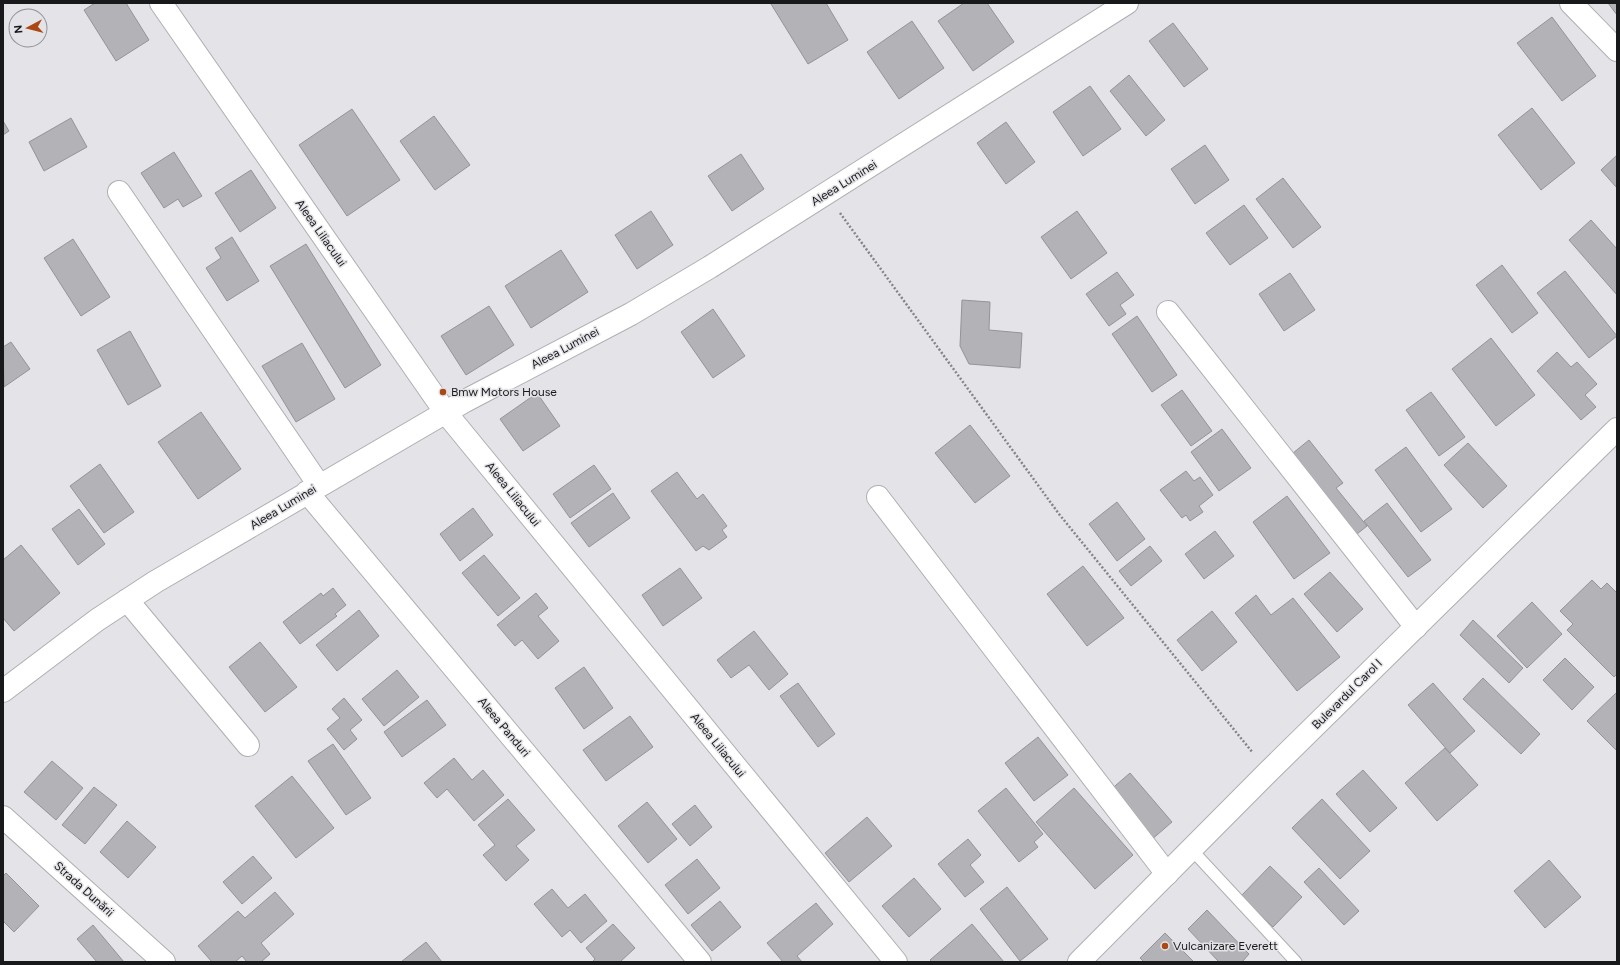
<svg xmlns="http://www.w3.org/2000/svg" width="1620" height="965" viewBox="0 0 1620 965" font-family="Figtree,sans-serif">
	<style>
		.building { fill: #b3b3b7; stroke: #939497 }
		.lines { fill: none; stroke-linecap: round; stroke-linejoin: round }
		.lane-casing { stroke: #aeafb3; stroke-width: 13 }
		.street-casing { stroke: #aeafb3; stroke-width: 24 }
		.primary-casing { stroke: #aeafb3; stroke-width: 24 }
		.path { stroke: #848487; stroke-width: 2.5; stroke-dasharray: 2 2; stroke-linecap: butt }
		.lane { stroke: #fff; stroke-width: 11 }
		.street { stroke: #fff; stroke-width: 22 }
		.primary { stroke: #fff; stroke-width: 22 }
		.poi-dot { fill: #ac4814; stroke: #e4e4e8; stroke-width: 1.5 }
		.labels { text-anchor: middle; stroke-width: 3; stroke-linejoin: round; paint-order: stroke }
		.street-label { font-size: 12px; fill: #18191a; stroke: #e4e4e8 }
		.poi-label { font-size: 12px; fill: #18191a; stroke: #e4e4e8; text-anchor: start }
	</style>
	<rect width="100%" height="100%" fill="#e4e4e8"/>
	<path class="building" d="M95,3h31l23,37 -33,21 -32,-51z
		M773,3h53l22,37 -40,24 -37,-60z
		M964,3h23l27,39 -41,29 -35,-50z
		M1608,3h9v12z
		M1552,17l44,59 -34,25 -45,-58z
		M912,21l32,47 -45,31 -32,-47z
		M1173,23l35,46 -24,18 -35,-46z
		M1129,75l36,45 -19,16 -36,-45z
		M1090,86l31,43 -38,27 -30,-44z
		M1532,108l43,55 -34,27 -43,-55z
		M352,109l48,71 -53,36 -48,-71z
		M434,116l36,49 -35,25 -35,-49z
		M71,118l16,29 -43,24 -15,-29z
		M3,121l6,10 -6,4z
		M1006,122l29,40 -29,22 -29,-41z
		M1205,145l24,35 -34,24 -24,-35z
		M174,152l28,44 -19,11 -5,-8 -14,9 -23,-35z
		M741,154l23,35 -32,22 -24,-35z
		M1617,155v33l-16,-18z
		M251,170l25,38 -36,24 -25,-39z
		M1283,178l38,49 -28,21 -37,-49z
		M1244,205l24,33 -38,27 -24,-32z
		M651,211l22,34 -36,24 -22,-34z
		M1077,211l30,42 -36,26 -30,-42z
		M1591,220l26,29v46l-48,-55z
		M232,237l27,44 -32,20 -21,-33 15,-10 -6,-10z
		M73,239l37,58 -29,19 -37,-58z
		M306,244l75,121 -36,23 -75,-122z
		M561,250l27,42 -57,36 -26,-42z
		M1502,265l36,48 -26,20 -36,-48z
		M1565,271l52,65 -28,22 -52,-65z
		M1117,272l17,23 -14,10 6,9 -17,12 -23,-32z
		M1290,273l25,37 -31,21 -25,-37z
		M962,300l28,2 -1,28 33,3 -2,35 -51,-4 -9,-18z
		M489,306l25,39 -48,30 -25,-39z
		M713,309l32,47 -32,22 -32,-46z
		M1137,316l40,59 -25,17 -40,-58z
		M130,331l31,55 -33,19 -31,-55z
		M1491,338l44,57 -39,31 -44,-57z
		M11,342l19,27 -26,18 -1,-40z
		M302,343l33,56 -39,23 -34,-56z
		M1557,352l14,15 6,-5 20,22 -12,11 11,12 -15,13 -44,-49z
		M1182,390l30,41 -21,15 -30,-41z
		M1431,392l34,45 -26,19 -33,-46z
		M537,393l23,33 -37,25 -23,-32z
		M201,412l40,57 -43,30 -40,-57z
		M970,425l40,51 -35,27 -40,-50z
		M1222,429l29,39 -32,23 -28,-39z
		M1309,440l34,43 -7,5 31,38 -15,12 -65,-80z
		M1468,443l39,43 -24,22 -39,-43z
		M1406,447l46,62 -31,23 -46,-62z
		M100,464l34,48 -30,21 -34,-47z
		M594,465l17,24 -41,29 -17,-24z
		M1186,471l8,10 6,-4 13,18 -14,11 4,6 -13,9 -4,-6 -4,3 -22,-28z
		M677,472l20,27 6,-5 24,32 -5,4 5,7 -18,13 -6,-4 -7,5 -45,-60z
		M613,493l17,25 -41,29 -18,-24z
		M1287,496l43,57 -36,26 -41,-57z
		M1117,502l28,37 -28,22 -28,-37z
		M1387,503l44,57 -23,17 -44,-56z
		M473,508l20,27 -33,26 -20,-27z
		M79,509l26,35 -27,21 -26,-36z
		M1215,531l19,25 -30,23 -19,-25z
		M21,545l39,48 -46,38 -11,-13v-58z
		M1150,546l12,15 -31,25 -12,-15z
		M484,555l36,43 -22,18 -36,-43z
		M1083,566l41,52 -37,28 -40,-52z
		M680,568l22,30 -39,28 -21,-31z
		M1330,572l33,37 -26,23 -33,-38z
		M1592,580l9,9 6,-6 10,10v81l-3,3 -47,-47 6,-6 -13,-13z
		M333,588l13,17 -11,9 2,2 -37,28 -17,-22 38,-29 2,3z
		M536,593l12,15 -10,8 21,25 -21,18 -16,-19 -7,6 -18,-21z
		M1256,595l15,20 22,-17 47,59 -43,34 -62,-78z
		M1532,602l30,32 -35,34 -30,-32z
		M359,610l20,26 -42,35 -21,-26z
		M1212,611l25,31 -35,29 -25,-31z
		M1473,620l50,48 -14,15 -49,-48z
		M754,631l34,43 -19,16 -20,-25 -18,13 -14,-18z
		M260,642l37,45 -32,25 -36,-45z
		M1565,658l29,29 -22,23 -29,-30z
		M584,667l29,41 -29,21 -29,-41z
		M397,670l22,27 -35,29 -22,-27z
		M1483,678l57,56 -19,20 -58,-55z
		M798,683l37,51 -17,13 -38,-51z
		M1433,683l42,48 -25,22 -42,-48z
		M1616,693l1,1v57l-30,-30z
		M344,698l18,22 -12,10 7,9 -13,11 -17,-21 13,-11 -8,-9z
		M427,700l19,25 -44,32 -18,-25z
		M630,716l23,31 -47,34 -23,-31z
		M1038,737l30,38 -34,26 -29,-38z
		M333,744l38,54 -25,17 -38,-54z
		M1445,748l33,37 -41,36 -32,-38z
		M454,758l18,22 11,-10 21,25 -30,26 -27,-32 -10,9 -13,-15z
		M52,761l31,27 -27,32 -32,-28z
		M1363,770l34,38 -27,24 -34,-38z
		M1130,773l42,49 -22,19 -42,-49z
		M292,776l42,52 -38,30 -41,-52z
		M94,787l23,18 -32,39 -23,-19z
		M1006,788l37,46 -9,8 4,5 -19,15 -41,-51z
		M1074,788l59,67 -38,34 -59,-67z
		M508,799l27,31 -19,16 13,14 -23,21 -23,-26 12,-10 -17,-20z
		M1322,799l48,52 -30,28 -48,-51z
		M647,802l30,37 -29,24 -30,-37z
		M695,805l17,22 -22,19 -18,-22z
		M867,817l25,29 -43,36 -24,-29z
		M127,821l29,26 -28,31 -28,-26z
		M968,839l13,16 -11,10 14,17 -19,15 -27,-33z
		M253,856l19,22 -30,26 -19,-22z
		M697,859l23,29 -32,26 -23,-29z
		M1549,860l32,37 -36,31 -31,-37z
		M1270,866l32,31 -29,30 -32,-31z
		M1319,868l40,43 -15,14 -40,-43z
		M6,873l33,33 -25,26 -11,-11v-45z
		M914,878l27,31 -32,28 -27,-31z
		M1007,887l41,52 -28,22 -40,-52z
		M552,889l16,19 17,-14 22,27 -26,22 -11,-13 -8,7 -28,-33z
		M275,892l19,22 -33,29 9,11 -9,8h-14l-5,-6 -7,6h-23l-14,-16 40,-35 7,7z
		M720,901l21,26 -29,24 -21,-26z
		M816,903l17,21 -36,32 5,6h-19l-16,-19z
		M1207,910l42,44 -7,8h-23l-31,-33z
		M613,924l22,24 -15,14h-28l3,-3 -9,-11z
		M972,924l32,38h-72l-2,-2z
		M93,925l31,37h-27l-20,-23z
		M1165,933l29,29h-50l-4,-4z
		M426,942l16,20h-41z"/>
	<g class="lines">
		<defs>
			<path id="lane" d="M1191,849l105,113"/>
			<path id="street" d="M161,3l285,410 450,549
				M1571,3l46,47
				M119,192l200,293
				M1168,312l248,315
				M307,492l393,470
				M878,497l289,377
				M127,600l121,145
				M3,691l94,-71 58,-38 310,-181 166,-87 79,-47 417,-264
				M3,817l161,145"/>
			<path id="primary" d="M1079,962l190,-191 348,-342"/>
		</defs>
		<use href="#lane" class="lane-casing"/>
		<use href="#street" class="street-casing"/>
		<use href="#primary" class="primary-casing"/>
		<path class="path" d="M840,213l219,301 194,239"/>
		<use href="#lane" class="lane"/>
		<use href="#street" class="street"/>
		<use href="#primary" class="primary"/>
	</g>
	<g class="poi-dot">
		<circle cx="443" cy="392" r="4"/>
		<circle cx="1165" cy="946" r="4"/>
	</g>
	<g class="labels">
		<g class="street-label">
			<text transform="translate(844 183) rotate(-32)" y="4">Aleea Luminei</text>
			<text transform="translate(321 233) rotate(55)" y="4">Aleea Liliacului</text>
			<text transform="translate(565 348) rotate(-28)" y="4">Aleea Luminei</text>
			<text transform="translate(513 494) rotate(51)" y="4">Aleea Liliacului</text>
			<text transform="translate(283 507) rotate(-31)" y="4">Aleea Luminei</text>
			<text transform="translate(1347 694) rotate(-45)" y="4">Bulevardul Carol I</text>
			<text transform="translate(504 727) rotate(50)" y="4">Aleea Panduri</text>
			<text transform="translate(718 745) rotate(51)" y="4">Aleea Liliacului</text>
			<text transform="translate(84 889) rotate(42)" y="4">Strada Dunării</text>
		</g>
		<g class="poi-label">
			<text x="451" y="396">Bmw Motors House</text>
			<text x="1173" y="950">Vulcanizare Everett</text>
		</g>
	</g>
	<rect width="1620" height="965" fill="none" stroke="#18191a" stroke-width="8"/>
	<g transform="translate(28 28) rotate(263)"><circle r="19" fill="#e4e4e8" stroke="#929396"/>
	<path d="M0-3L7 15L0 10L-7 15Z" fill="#ac4814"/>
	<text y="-6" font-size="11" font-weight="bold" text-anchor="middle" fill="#18191a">N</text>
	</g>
</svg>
